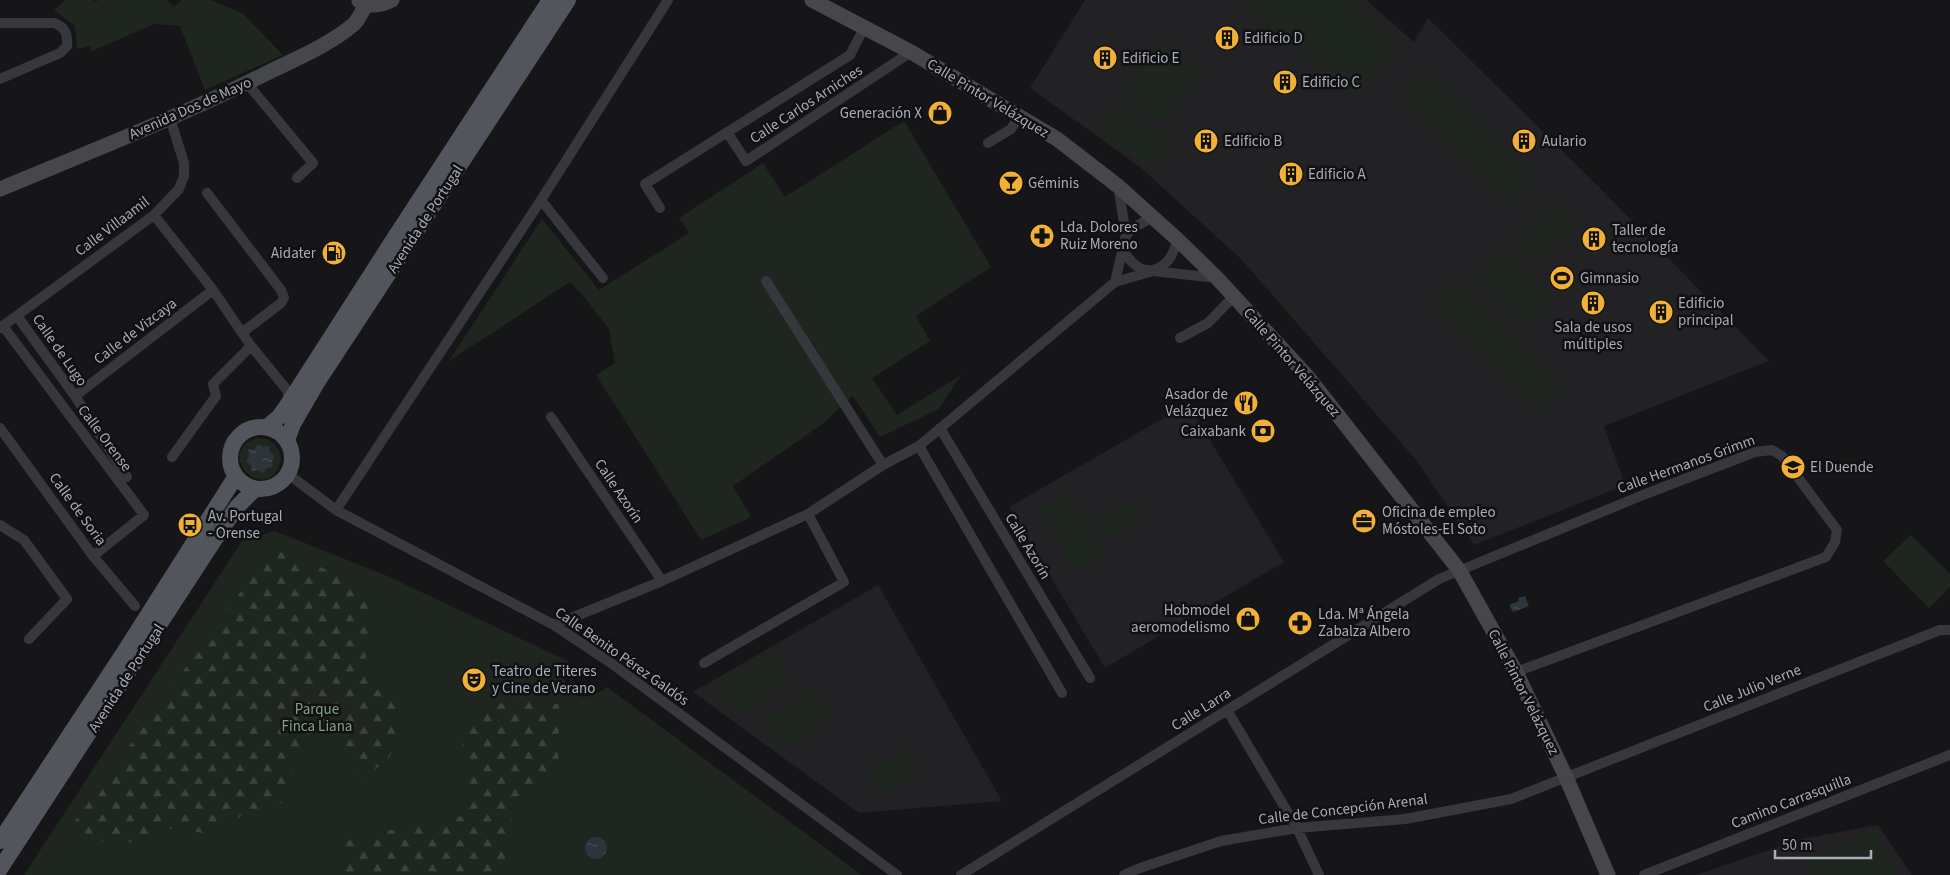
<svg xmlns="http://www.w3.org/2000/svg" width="1950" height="875" viewBox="0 0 1950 875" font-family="'Source Sans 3',sans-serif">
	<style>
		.built { fill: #222225 }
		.green { fill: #1e261f }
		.forest { fill: url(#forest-firs) }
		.water { fill: url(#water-ripples) }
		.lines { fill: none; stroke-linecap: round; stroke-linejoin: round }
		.street { stroke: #37383d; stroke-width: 10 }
		.secondary { stroke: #45474d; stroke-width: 15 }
		.primary { stroke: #53555c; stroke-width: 16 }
		.labels { text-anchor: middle; stroke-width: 5; stroke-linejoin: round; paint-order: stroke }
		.poi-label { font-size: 15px; fill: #a8adb8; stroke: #111113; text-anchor: start }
		.street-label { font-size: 15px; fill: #a8adb8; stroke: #111113 }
		.park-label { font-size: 15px; fill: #7fa381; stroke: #111113 }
	</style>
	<defs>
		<pattern id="forest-firs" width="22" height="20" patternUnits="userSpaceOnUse" patternTransform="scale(1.25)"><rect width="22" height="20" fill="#1e261f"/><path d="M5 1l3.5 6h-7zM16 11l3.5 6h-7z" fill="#3c433d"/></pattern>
		<pattern id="water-ripples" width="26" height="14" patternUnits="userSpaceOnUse" patternTransform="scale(1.25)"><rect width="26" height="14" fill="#2c353c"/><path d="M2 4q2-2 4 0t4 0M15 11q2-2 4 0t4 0" fill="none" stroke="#485056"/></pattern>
	</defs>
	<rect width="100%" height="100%" fill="#161618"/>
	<path class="built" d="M1085,0h281l48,42 14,-24 173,171 168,172 -165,65 21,59 -151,60 -58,-85 -175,-201 -101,-92 -110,-79z
		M1188,404l96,158 -179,106 -96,-161z
		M878,585l124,216 -143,12 -166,-121z
		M1878,825l34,50h-216l105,-36z"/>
	<path class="green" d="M65,0h28l3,2 2,-2h69l7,7 8,-7h29l31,13 41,42 -78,35 -25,-64 -26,-2 -62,27 -2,-5 -13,3 -2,-23 -21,-16z
		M1239,0h111l51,43 -45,54z
		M1160,40l42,31 -38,53 -43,-31z
		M1427,70l109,109 -28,27 -109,-109z
		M1119,102l56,42 -21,28 -57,-42z
		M904,121l87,146 -75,49 14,25 -58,37 25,37 64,-40 -22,34 -59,28 -27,-41 -32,29 -88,61 18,31 -50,23 -105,-165 19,-12 -6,-34 -24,-31 -15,-16 -121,79 93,-142 57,71 90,-57 -10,-15 84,-55 22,34z
		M1555,202l22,21 -39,39 -21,-21z
		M1504,248l51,53 -28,27 -51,-53z
		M1459,281l106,104 -27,27 -105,-104z
		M257,438c14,0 22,7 24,20 -8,52 -72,-4 -24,-20z
		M1069,493l35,62 -28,16 -36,-61z
		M1129,499l13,21 -37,22 -13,-21z
		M275,531l110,44 183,86 -6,14c10,26 24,27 45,12l255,188h-838l218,-334z
		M1911,535l39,39v13l-21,21 -46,-47z
		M772,652l19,31 -56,33 -19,-32z
		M814,689l18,30 -52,32 -18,-29z
		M902,751l14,21 -37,24 -13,-21z
		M1877,830l20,45h-83l-7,-14z"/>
	<path class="forest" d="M274,546l99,45 -9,82 33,34 4,28 -14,26 -32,22 -2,-21 -20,-29 -31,9 -9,15 -4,38 -13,13 -35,8 -26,19 -42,-7 -43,14 -40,-2 -26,-4z
		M522,694l37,11 -1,67 -29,21 -16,16 -7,66h-164l4,-36 123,-24 -7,-75 13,-25z"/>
	<path class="water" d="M258,444l5,3 6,-1 1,6 5,4 -3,5 1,6 -6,1 -4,5 -5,-3 -6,1 -1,-6 -5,-3 3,-5 -1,-7 7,-1z
		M1525,596l4,10 -16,6 -4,-7 10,-4 -1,-3z
		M585 848a11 11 0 1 1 22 0a11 11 0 1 1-22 0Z"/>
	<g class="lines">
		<path class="street" d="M0,23h54c11,4 14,11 13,23l-7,7 -60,26
			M247,83l66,80 -16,15
			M727,132l19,29 165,-109
			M988,143l23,-14 8,-13
			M207,193l74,97 3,8 -3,5 -38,29
			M541,200l62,78
			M660,208l-15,-24 205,-129 14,-27
			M154,215l59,75 38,56 36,44 3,11
			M1126,235l7,-7 20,-11
			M1124,251c17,32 48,21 53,-12
			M766,281l117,184
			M1115,282l11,-47 -8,-49
			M17,316l58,80 52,81
			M3,326l141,189 -51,41
			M0,328l154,-113 25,-26 5,-13v-13l-14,-45
			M1180,338l28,-15 26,-27
			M75,396l138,-106
			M551,417l111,164
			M0,428l93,128 42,50
			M940,428l150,250
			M919,446l143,247
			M172,457l44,-61 -3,-12 38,-38
			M288,474l48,36 218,115 57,38 286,212
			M336,510l205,-310 127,-200
			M0,525l24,15 43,59 -38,40
			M554,625l108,-44 146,-67 75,-49 36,-19 196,-164 38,-11 64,7
			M704,663l140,-81 -36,-68
			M1227,710l70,118 22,47
			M961,875l478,-296 204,-84 112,-43 17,-2 10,6 55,74 -2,12 -9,15 -310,115
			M1124,875l16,-7 81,-27 76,-13 108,-9 106,-20 429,-169h10
			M1644,875l306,-120"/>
		<path class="secondary" d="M812,0l99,52 146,87 61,47 59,53 40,39 91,99 151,193 57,102 50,105 42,98
			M359,1c12,6 22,5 33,-1
			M0,189c89,-37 179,-72 265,-115 30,-15 63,-28 89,-50 5,-5 8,-13 12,-19"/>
		<path class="primary" d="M230 458a31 31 0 1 1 62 0a31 31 0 1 1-62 0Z
			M267,427l12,-10 11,-16 107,-167 153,-234
			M287,440l6,-16 25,-43 250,-381
			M0,841l125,-190 111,-175
			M0,869l219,-336 18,-26 18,-18"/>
	</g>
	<defs>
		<symbol id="building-disc" viewBox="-11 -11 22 22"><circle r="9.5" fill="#f2b134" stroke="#111113"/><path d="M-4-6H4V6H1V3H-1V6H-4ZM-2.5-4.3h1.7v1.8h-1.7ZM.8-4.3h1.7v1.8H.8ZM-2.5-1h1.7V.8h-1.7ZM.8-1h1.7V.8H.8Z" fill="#111"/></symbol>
		<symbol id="shop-disc" viewBox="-11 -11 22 22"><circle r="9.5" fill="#f2b134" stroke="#111113"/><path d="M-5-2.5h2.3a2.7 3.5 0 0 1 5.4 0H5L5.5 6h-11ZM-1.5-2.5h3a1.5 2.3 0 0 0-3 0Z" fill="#111"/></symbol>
		<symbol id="bar-disc" viewBox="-11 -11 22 22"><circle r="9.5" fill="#f2b134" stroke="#111113"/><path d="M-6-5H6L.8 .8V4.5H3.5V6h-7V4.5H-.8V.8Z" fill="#111"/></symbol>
		<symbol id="pharmacy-disc" viewBox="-11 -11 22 22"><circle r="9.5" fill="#f2b134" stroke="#111113"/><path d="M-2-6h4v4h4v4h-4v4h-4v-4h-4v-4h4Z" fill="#111"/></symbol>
		<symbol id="fuel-disc" viewBox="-11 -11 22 22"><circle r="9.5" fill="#f2b134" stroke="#111113"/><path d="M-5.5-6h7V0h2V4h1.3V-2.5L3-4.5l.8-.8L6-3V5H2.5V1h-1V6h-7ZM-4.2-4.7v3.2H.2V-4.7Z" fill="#111"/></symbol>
		<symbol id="stadium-disc" viewBox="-11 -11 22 22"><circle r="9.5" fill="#f2b134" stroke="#111113"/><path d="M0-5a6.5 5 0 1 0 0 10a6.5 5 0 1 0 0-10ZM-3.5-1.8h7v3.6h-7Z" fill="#111"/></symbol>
		<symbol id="restaurant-disc" viewBox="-11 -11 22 22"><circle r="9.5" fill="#f2b134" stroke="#111113"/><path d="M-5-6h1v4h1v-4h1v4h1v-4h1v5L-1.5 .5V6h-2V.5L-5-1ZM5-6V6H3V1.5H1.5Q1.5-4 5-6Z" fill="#111"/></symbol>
		<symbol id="bank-disc" viewBox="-11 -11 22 22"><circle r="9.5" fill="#f2b134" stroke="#111113"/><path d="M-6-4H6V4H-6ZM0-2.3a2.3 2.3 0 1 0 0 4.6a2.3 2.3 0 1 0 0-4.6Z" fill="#111"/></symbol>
		<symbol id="school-disc" viewBox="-11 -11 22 22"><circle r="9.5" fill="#f2b134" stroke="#111113"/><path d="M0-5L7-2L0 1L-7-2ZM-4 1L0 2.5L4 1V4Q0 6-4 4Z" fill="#111"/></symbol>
		<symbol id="office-disc" viewBox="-11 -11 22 22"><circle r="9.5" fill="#f2b134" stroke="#111113"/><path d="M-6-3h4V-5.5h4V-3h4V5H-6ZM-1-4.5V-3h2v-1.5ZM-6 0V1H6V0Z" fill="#111"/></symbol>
		<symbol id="bus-disc" viewBox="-11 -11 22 22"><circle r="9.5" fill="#f2b134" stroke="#111113"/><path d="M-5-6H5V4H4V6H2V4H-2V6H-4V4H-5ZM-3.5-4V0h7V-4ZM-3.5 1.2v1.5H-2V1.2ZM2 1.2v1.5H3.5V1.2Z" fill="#111"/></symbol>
		<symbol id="theatre-disc" viewBox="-11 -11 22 22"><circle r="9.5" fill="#f2b134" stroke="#111113"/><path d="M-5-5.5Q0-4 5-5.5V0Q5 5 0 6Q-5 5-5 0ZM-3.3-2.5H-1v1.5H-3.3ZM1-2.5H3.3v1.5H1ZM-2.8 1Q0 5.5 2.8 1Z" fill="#111"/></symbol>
	</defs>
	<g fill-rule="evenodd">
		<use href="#building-disc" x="1213" y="24" width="28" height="28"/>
		<use href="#building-disc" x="1091" y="44" width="28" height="28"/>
		<use href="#building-disc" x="1271" y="68" width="28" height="28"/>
		<use href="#shop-disc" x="926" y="99" width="28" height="28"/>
		<use href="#building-disc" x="1192" y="127" width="28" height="28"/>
		<use href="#building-disc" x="1510" y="127" width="28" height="28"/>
		<use href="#building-disc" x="1277" y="160" width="28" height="28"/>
		<use href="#bar-disc" x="997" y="169" width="28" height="28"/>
		<use href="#pharmacy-disc" x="1028" y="222" width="28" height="28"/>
		<use href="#building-disc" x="1580" y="225" width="28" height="28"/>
		<use href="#fuel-disc" x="320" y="239" width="28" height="28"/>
		<use href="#stadium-disc" x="1548" y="264" width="28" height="28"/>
		<use href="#building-disc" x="1579" y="289" width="28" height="28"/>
		<use href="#building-disc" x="1647" y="298" width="28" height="28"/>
		<use href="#restaurant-disc" x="1232" y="389" width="28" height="28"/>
		<use href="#bank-disc" x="1249" y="417" width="28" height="28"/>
		<use href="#school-disc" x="1779" y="453" width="28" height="28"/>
		<use href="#office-disc" x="1350" y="507" width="28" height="28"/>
		<use href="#bus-disc" x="176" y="511" width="28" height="28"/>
		<use href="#shop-disc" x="1234" y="605" width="28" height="28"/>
		<use href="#pharmacy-disc" x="1286" y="609" width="28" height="28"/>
		<use href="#theatre-disc" x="460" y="666" width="28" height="28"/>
	</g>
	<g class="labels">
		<g class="poi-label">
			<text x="1244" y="43">Edificio D</text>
			<text x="1122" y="63">Edificio E</text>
			<text x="1302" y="87">Edificio C</text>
			<text x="922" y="118" text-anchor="end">Generación X</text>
			<text x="1224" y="146">Edificio B</text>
			<text x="1542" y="146">Aulario</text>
			<text x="1308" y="179">Edificio A</text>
			<text x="1028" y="188">Géminis</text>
			<text x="1060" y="232">Lda. Dolores<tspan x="1060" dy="17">Ruiz Moreno</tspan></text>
			<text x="1612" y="235">Taller de<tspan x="1612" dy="17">tecnología</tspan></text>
			<text x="316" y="258" text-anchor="end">Aidater</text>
			<text x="1580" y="283">Gimnasio</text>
			<text x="1678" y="308">Edificio<tspan x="1678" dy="17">principal</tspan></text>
			<text x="1593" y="332" text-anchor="middle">Sala de usos<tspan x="1593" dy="17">múltiples</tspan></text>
			<text x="1228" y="399" text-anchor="end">Asador de<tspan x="1228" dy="17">Velázquez</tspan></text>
			<text x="1246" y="436" text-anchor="end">Caixabank</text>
			<text x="1810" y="472">El Duende</text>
			<text x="1382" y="517">Oficina de empleo<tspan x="1382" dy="17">Móstoles-El Soto</tspan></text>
			<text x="208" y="521">Av. Portugal<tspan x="208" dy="17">- Orense</tspan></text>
			<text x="1230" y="615" text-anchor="end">Hobmodel<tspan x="1230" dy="17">aeromodelismo</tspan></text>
			<text x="1318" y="619">Lda. Mª Ángela<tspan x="1318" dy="17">Zabalza Albero</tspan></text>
			<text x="492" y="676">Teatro de Titeres<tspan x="492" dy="17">y Cine de Verano</tspan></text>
		</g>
		<g class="street-label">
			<text transform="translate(988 98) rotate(31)" y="5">Calle Pintor Velázquez</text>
			<text transform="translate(806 104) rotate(-33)" y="5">Calle Carlos Arniches</text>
			<text transform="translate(190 108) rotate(-24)" y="5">Avenida Dos de Mayo</text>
			<text transform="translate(425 219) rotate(-57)" y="5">Avenida de Portugal</text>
			<text transform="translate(112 226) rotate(-37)" y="5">Calle Villaamil</text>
			<text transform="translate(135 331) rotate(-37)" y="5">Calle de Vizcaya</text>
			<text transform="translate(60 350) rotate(55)" y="5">Calle de Lugo</text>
			<text transform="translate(1292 362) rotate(49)" y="5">Calle Pintor Velázquez</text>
			<text transform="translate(105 438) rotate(53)" y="5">Calle Orense</text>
			<text transform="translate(1686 464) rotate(-20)" y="5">Calle Hermanos Grimm</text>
			<text transform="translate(619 491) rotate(56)" y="5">Calle Azorín</text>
			<text transform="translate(78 509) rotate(54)" y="5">Calle de Soria</text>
			<text transform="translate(1028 546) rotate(59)" y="5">Calle Azorín</text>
			<text transform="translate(622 656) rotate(35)" y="5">Calle Benito Pérez Galdós</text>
			<text transform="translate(126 678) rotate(-57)" y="5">Avenida de Portugal</text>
			<text transform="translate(1752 688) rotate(-22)" y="5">Calle Julio Verne</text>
			<text transform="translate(1524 692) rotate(63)" y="5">Calle Pintor Velázquez</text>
			<text transform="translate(1201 709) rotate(-32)" y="5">Calle Larra</text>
			<text transform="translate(1791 801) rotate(-21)" y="5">Camino Carrasquilla</text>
			<text transform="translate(1343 809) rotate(-7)" y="5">Calle de Concepción Arenal</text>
		</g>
		<g class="park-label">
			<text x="317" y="714">Parque<tspan x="317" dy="17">Finca Liana</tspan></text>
		</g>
	</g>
	<path d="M1775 850v8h96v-8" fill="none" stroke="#a8adb8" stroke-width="2.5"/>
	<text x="1782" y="850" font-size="15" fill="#a8adb8" stroke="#111113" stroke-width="4" paint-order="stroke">50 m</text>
</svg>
